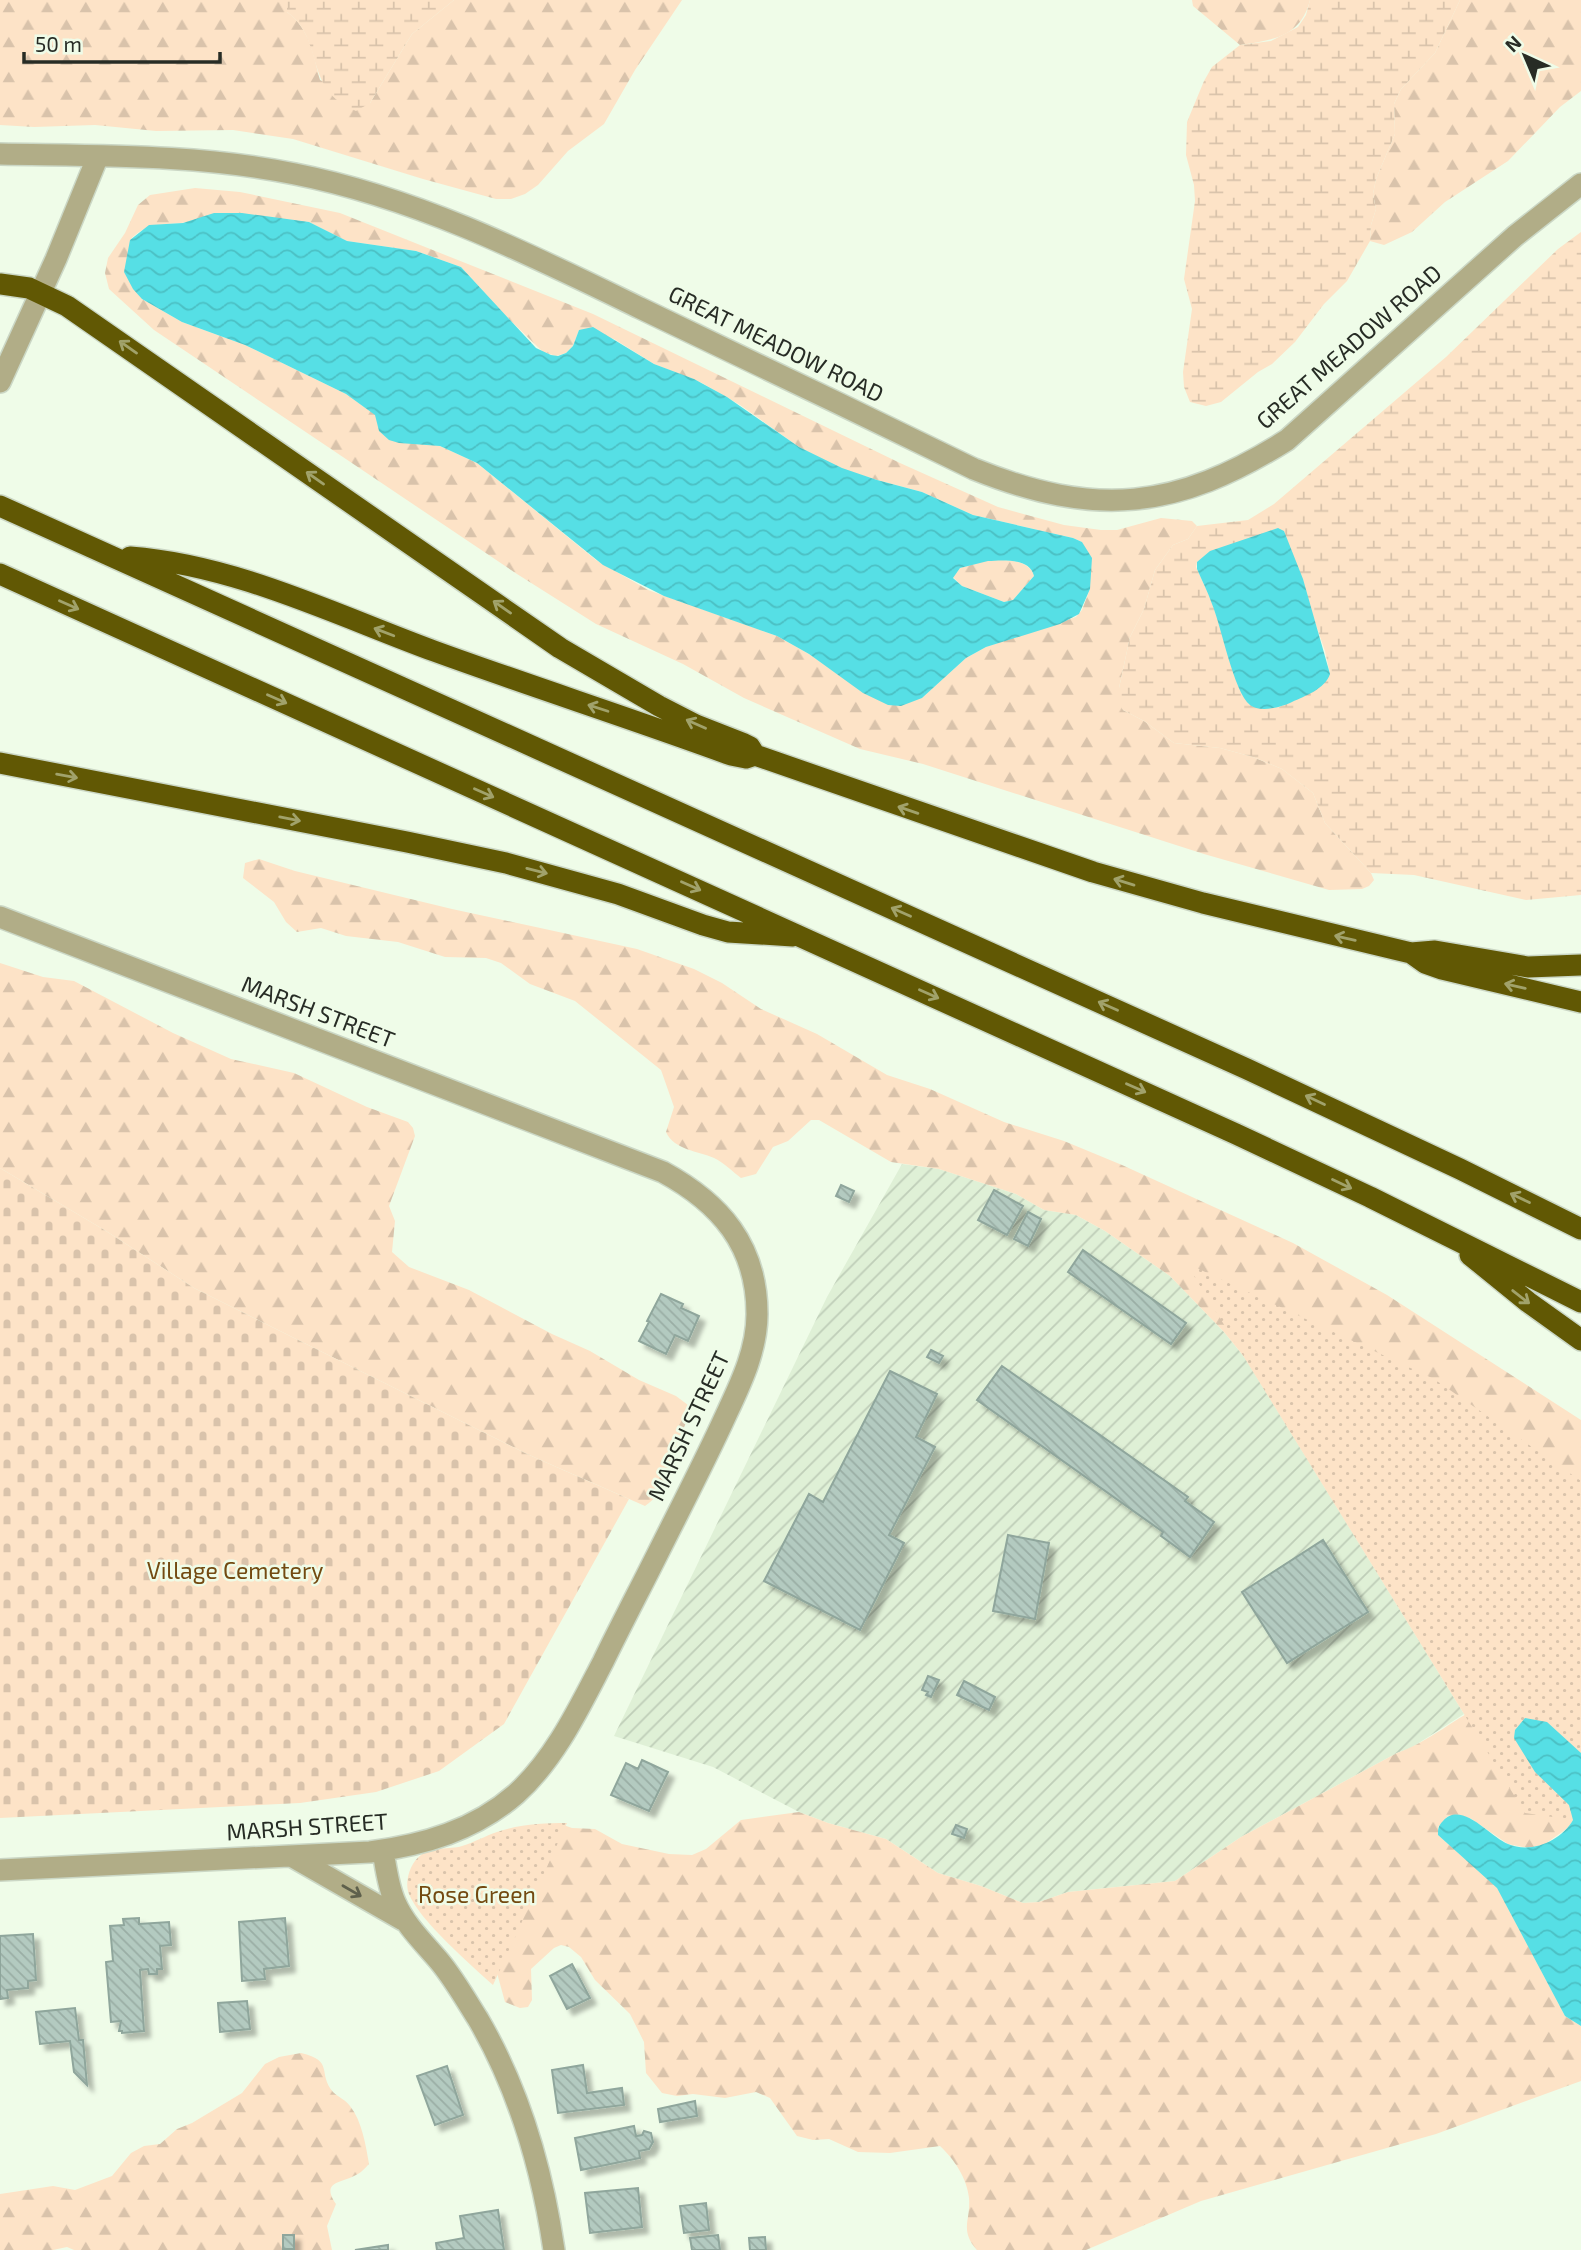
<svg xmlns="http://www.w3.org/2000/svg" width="1581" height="2250" viewBox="0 0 1581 2250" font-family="'Exo 2',sans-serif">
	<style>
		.industrial { fill: url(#industrial-furrows) }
		.forest { fill: url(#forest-firs); fill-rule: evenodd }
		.wetland { fill: url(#wetland-marsh); fill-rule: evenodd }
		.cemetery { fill: url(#cemetery-stones) }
		.park { fill: url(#park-dots) }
		.water { fill: url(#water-waves); fill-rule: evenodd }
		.building { fill: url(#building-back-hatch); stroke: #8fa69c; stroke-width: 2; filter: url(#shadow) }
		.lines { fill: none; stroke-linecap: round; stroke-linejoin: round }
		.minor-casing { stroke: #cbd7c5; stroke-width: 24 }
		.highway-casing { stroke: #cbd7c5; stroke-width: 24 }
		.minor { stroke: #b1ad87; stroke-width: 21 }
		.highway { stroke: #615804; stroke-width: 21 }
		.oneway { stroke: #a1a26b }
		.oneway2 { stroke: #5e604c }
		.labels { text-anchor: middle; stroke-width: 5; stroke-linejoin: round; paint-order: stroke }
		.street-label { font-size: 23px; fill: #272c25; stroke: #effce8 }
		.park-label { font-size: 23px; fill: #734a11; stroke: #effce8 }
	</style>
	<defs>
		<pattern id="industrial-furrows" width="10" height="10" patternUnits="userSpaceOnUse" patternTransform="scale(1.75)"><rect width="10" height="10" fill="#dff0d6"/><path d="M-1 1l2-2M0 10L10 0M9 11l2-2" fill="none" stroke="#bfceb8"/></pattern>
		<pattern id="forest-firs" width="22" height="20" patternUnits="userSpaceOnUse" patternTransform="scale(1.75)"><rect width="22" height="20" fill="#fde3c7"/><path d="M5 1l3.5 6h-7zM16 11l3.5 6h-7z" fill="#d9c3ab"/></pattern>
		<pattern id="wetland-marsh" width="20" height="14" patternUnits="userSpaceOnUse" patternTransform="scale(1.75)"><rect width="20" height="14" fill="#fde3c7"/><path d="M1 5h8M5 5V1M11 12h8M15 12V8" fill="none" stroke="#d9c3ab"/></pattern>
		<pattern id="cemetery-stones" width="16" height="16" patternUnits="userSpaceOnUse" patternTransform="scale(1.75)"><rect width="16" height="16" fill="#fde3c7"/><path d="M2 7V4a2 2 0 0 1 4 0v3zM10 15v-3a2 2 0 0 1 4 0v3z" fill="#d9c3ab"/></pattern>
		<pattern id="park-dots" width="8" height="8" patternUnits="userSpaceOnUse" patternTransform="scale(1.75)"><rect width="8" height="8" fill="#fde3c7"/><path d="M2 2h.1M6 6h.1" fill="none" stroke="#d9c3ab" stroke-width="1.8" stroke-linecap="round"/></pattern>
		<pattern id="water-waves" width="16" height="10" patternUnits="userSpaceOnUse" patternTransform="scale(1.75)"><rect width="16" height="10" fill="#56dfe5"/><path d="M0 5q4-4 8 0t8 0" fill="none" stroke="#4bc0c4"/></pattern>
		<pattern id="building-back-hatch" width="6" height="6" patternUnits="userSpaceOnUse" patternTransform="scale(1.75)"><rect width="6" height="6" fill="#b3cac0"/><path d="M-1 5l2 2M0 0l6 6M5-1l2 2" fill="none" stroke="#9aaea5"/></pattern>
		<filter id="shadow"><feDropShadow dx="6" dy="6" stdDeviation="2" flood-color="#0004"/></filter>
	</defs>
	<rect width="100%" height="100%" fill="#effce8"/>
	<path class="industrial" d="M902,1164l37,5 77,25 28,16 32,5 29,16 65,45 54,56 21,26 219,356 -53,34 -14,5 -156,84 -66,44 -107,11 -29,10 -16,1 -42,-17 -43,-13 -52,-34 -58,-16 -29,-11 -86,-45 -99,-31 213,-439z"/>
	<path class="forest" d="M0,0h287v12c23,17 26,42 33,68l50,23 42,-69 42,-34h228l-47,70 -31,54 -36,27 -30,34 -13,9 -14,5h-15l-73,-20 -130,-40 -60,-9 -77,1 -61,-6 -61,2 -34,-2z
		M1192,0h118c-9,37 -37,40 -70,45l-47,-39z
		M1460,0h121v91l-21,16 -52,54 -63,41 -33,30 -28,13 -14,-4 1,-16 5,-16 -3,-15 3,-15 19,-45 -1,-30 7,-15 34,-36z
		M195,188l45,4 100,21 253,101 307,149 98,44 66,18 37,5h16l44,-12 31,3 5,5 -9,13 -15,6 -18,25 -11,39 -14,28 -11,51 4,22 21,11 30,22 46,5 33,9 29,12 31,24 12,30 46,50 3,7 -5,6 -7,3 -33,1 -125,-36 -281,-90 -63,-15 -116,-51 -61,-34 -87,-40 -79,-50 -363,-244 -45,-41 -4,-16 3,-15 17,-25 13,-28 12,-10zM232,213l77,9 38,19 69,10 45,16 42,46 40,39 13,4 10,-3 7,-7 6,-16 35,9 40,25 48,19 38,22 59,42 43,22 35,11 45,12 51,23 100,23 9,4 8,47 -8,21 -6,7 -90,30 -20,11 -44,40 -79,-20 -34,-24 -32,-18 -129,-46 -52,-30 -119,-97 -37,-17 -61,-15 -3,-16 -30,-21 -101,-49 -63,-23 -40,-23 -12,-59c17,-19 34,-14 57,-18 15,-2 30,-6 45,-9z
		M988,560c15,0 41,-2 46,16l-21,24 -9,2 -42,-16 -9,-9 7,-9z
		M259,859l36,12 157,38 185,40 57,20 28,14 39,26 56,25 70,41 43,14 74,33 60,19 58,24 171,78 94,52 194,125v333l-8,67 -4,7 -24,17 -7,3h-15l-15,-3 -38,-26 -22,-2 -10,11v8l59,52 68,129 16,10v55l-145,53 -235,67 -115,49h-109c-18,-20 -6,-30 -8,-52 -2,-20 -15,-39 -29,-52l-50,7 -32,-1 -29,-13 -16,1 -16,-4 -27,-38 -14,-6 -31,6 -32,-4 -16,2 -15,-3 -16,-20 -2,-31 -14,-28 -35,-34 -14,-23 -12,-10 -8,-2 -7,3 -23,21 1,31 -4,7 -8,1 -15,-6 -8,-29 61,-150 14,5 23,1 27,15 47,10 23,1 14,-6 35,-29 58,-8 29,11 58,16 52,34 43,13 42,17 16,-1 29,-10 107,-11 66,-44 156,-84c32,-11 59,-36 90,-50l-233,-334 -30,-37 -54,-56 -65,-45 -29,-16 -32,-5 -28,-16 -77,-25 -48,-7 -72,-42h-8l-23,21 -15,6 -17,27 -15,4c-8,-6 -18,-16 -27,-20 -16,-7 -40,-8 -48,-26l8,-25 -13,-37 -86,-69 -45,-17 -29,-21 -15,-5 -41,-1 -47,-15 -52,-6 -25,-8 -24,4 -11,-10 -12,-20 -31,-24 2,-15z
		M0,963l43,14 31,4 99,52 58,26 63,14 73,34 41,15 5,6 2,8 -26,70 6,15 -3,31 17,15 60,23 83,44 38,17 49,29 37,16 12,9 2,8c-5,13 -12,27 -17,41 -8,25 -5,35 -28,52l-118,-52 -333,-166 -88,-57 -106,-63z
		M301,2053c34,8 16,20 32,39 5,5 13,8 17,14 12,15 16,40 19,58 -4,4 -8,9 -13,11 -14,8 -36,6 -20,29l-9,22 5,24h-258l-7,-3 -14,3h-53v-56l53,-8 22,4 37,-14 19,-23 13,-7 16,-2 17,-15 15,-6 50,-30 23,-29 14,-7z"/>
	<path class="wetland" d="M287,0h167l-42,34 -42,69 -14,8c-54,-22 -30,-70 -69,-99z
		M1310,0h150l-25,53 -34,36 -7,15 1,30 -19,45 -3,15 3,15 -5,16 -1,16 -23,40 -23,23 -29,38 -23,22 -14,8 -37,30 -15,4 -16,-4 -6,-15 -1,-15 9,-63 -8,-30 11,-78 -1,-16 -8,-30 1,-33 17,-41 8,-14 28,-22 31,-4 27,-14 8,-12z
		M1581,232v663l-55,5 -112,-25 -43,-2 -46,-50 -12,-30 -31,-24 -29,-12 -33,-9 -46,-5 -30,-22 -21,-11 -4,-6v-16l11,-51 14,-28 11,-39 18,-25 15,-6 9,-13 51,-6 26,-16 172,-147 112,-108zM1285,535l40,116 5,23 -11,14 -40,19 -21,1 -9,-4 -11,-19 -26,-83 -16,-35 1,-5z"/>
	<path class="cemetery" d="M0,1168l106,63 88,57 333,166 102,45 -125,225 -65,47 -63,21 -76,11 -300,15z"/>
	<path class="park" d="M1186,1263l248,116 147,102v340l-56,-8z
		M567,1823l-74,162c-22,-20 -74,-65 -84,-91 -5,-12 1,-31 12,-39 11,-9 28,-5 41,-9 13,-4 23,-10 35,-14 23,-8 46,-9 70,-9z"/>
	<path class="water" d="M214,213h28l67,9 38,19 69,10 45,16 75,81 15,7 7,1 8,-3 7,-7 6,-16 14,-3 61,37 40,15 33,18 72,50 43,21 35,12 45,12 51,23 100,23 9,4 10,16 -2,31 -11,25 -19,10 -74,23 -20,11 -44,40 -21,8 -13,-1 -25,-12 -54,-39 -32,-18 -113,-40 -61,-31 -126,-102 -37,-17 -41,-3 -10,-3 -10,-9 -4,-16 -29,-21 -101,-49 -63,-23 -40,-23 -9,-10 -9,-17 6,-32 19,-15 34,-2zM988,561c15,-1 42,-3 46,15l-21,24 -9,2 -42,-16 -9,-8 7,-10z
		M1278,528l6,3 19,48 27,95c-5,15 -25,22 -38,28 -10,5 -32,11 -42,3 -16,-12 -29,-80 -38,-101 -4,-12 -10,-23 -15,-35v-7l13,-11z
		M1525,1718l22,4 34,31v273l-16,-10 -68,-128 -59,-53c0,-6 0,-9 5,-14 19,-21 47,16 65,23 23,10 53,-3 65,-24l-4,-15 -34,-33 -21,-34 1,-8z"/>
	<path class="building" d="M841,1185l13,6 -5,11 -13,-6z
		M994,1190l29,16 -16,29 -29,-15z
		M1028,1212l13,7 -13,27 -14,-7z
		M1083,1250l103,73 -15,21 -103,-72z
		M661,1294l22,10 -2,4 18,8 -11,25 -13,-6 -9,19 -27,-13 10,-19 -2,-1z
		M931,1350l12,6 -4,7 -12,-6z
		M1002,1366l186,131 -3,4 29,21 -24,35 -29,-21 2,-4 -186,-132z
		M890,1371l47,23 -21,43 19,10 -46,88 15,8 -44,87 -96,-49 45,-87 14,8z
		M1008,1535l41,8 -14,76 -42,-8z
		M1323,1540l45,72 -81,51 -45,-71z
		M928,1676l11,4 -8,17 -5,-2 2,-3 -6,-2z
		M964,1681l31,16 -6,13 -32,-15z
		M642,1760l26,12 -19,39 -38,-16 15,-32 12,6z
		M956,1825l11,4 -3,9 -12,-4z
		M139,1918v6l30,-2 2,23 -11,1 2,23h-5v5h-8l-1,-5 -8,1 4,61 -22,2v-2h-3l2,-10 -10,1 -5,-60 7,-1 -3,-35 14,-1 -1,-6z
		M285,1918l4,48 -25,3 1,10 -23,2 -3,-59z
		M33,1934l3,46 -8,1v7l-21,2 1,8 -8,1v-63z
		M572,1964l18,34 -23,11 -17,-33z
		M247,2001l3,28 -30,3 -2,-29z
		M75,2008l4,32h4l4,45 -13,-13 -4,-31 -30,3 -4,-32z
		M583,2065l4,28 35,-5 2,17 -66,8 -6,-43z
		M447,2066l16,49 -28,10 -18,-49z
		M695,2101l2,15 -37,6 -2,-13z
		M634,2126l2,10 6,-1 2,-4 7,2 2,9 -4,7 -10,2 1,7 -59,12 -6,-32z
		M638,2188l4,39 -52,6 -5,-40z
		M706,2203l3,27 -25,3 -4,-27z
		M498,2210l6,40h-67l-1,-7 28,-5 -4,-22z
		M283,2235h11v14h-11z
		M718,2235l2,15h-28l-2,-12z
		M765,2237l1,13h-16l-1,-12z
		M388,2245v5h-33z"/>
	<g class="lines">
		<defs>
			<path id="minor" d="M0,154c99,2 198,0 295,20 122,24 234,80 345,134 111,53 223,107 334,161 122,49 202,41 313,-29l228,-204 66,-52
				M0,382l56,-123 42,-103
				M0,917l663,255c57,31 94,73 94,142 0,36 -16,69 -31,101 -21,46 -45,92 -68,138 -18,36 -37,72 -55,109 -24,46 -48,97 -87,132 -41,36 -92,51 -146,58l-370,18
				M383,1851c3,17 5,35 12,51 10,23 29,41 45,60 14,17 26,38 38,57 42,72 64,149 76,231
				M293,1857l110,63"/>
			<path id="highway" d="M0,284l29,4 38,18 493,342 99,58 37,19 46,18 8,4 5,8 338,117 110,31 208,50 14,10 17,6 139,33
				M0,506l1247,563 213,100 121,60
				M130,557c106,8 206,58 304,94 99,36 199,68 297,104l15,3 9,-3
				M0,574l1236,560 134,63 211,105
				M0,763l407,79 99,21 112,31 85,31 25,7 65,4
				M1411,953l24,-2 93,16 53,-2
				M1470,1255l58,47 53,38"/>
		</defs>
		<use href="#minor" class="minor-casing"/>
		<use href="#highway" class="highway-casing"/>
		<use href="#minor" class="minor"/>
		<use href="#highway" class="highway"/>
	</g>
	<defs><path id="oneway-shaft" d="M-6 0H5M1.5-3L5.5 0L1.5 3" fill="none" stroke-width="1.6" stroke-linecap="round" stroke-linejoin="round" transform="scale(1.75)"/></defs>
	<g class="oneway">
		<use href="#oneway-shaft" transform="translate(128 347) rotate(-145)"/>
		<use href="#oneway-shaft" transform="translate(315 478) rotate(-145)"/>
		<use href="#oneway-shaft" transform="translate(69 605) rotate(24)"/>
		<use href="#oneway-shaft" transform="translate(502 607) rotate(-145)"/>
		<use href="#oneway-shaft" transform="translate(384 632) rotate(-159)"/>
		<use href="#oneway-shaft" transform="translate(277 699) rotate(24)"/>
		<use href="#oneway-shaft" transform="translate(598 708) rotate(-162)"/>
		<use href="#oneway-shaft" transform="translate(696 724) rotate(-156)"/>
		<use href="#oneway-shaft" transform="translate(67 776) rotate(10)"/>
		<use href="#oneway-shaft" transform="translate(484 793) rotate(24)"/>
		<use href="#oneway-shaft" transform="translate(908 810) rotate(-161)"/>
		<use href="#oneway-shaft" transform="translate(290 819) rotate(11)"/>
		<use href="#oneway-shaft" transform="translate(537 871) rotate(14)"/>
		<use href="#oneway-shaft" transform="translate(1124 882) rotate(-163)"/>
		<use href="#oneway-shaft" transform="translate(691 886) rotate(24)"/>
		<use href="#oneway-shaft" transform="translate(901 912) rotate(-156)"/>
		<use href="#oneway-shaft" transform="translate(1345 938) rotate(-167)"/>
		<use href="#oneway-shaft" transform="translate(1515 986) rotate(-167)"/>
		<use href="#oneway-shaft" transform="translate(929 994) rotate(24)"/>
		<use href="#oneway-shaft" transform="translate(1108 1006) rotate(-156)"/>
		<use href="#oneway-shaft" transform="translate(1136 1088) rotate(24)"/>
		<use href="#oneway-shaft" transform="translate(1315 1100) rotate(-155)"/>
		<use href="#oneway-shaft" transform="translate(1342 1184) rotate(25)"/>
		<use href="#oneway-shaft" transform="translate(1520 1198) rotate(-154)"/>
		<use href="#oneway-shaft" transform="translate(1521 1297) rotate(38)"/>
	</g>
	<use class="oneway2" href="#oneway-shaft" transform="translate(352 1891) rotate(30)"/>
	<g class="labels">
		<g class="street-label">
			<text transform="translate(776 344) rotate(26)" y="8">GREAT MEADOW ROAD</text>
			<text transform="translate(1349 347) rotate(-41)" y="8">GREAT MEADOW ROAD</text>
			<text transform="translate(318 1012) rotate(21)" y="8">MARSH STREET</text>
			<text transform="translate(689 1426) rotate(-65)" y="8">MARSH STREET</text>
			<text transform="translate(307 1827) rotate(-4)" y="8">MARSH STREET</text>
		</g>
		<g class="park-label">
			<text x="235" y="1579">Village Cemetery</text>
			<text x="477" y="1903">Rose Green</text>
		</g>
	</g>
	<g transform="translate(1525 56) rotate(316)" stroke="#effce8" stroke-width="5" paint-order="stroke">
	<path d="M0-5L12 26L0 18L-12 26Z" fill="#272c25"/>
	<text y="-10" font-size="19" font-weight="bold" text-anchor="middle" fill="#272c25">N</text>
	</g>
	<path d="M24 52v10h196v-10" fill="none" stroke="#272c25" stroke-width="3.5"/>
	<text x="35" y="52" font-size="21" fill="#272c25" stroke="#effce8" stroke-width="5" paint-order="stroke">50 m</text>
</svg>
